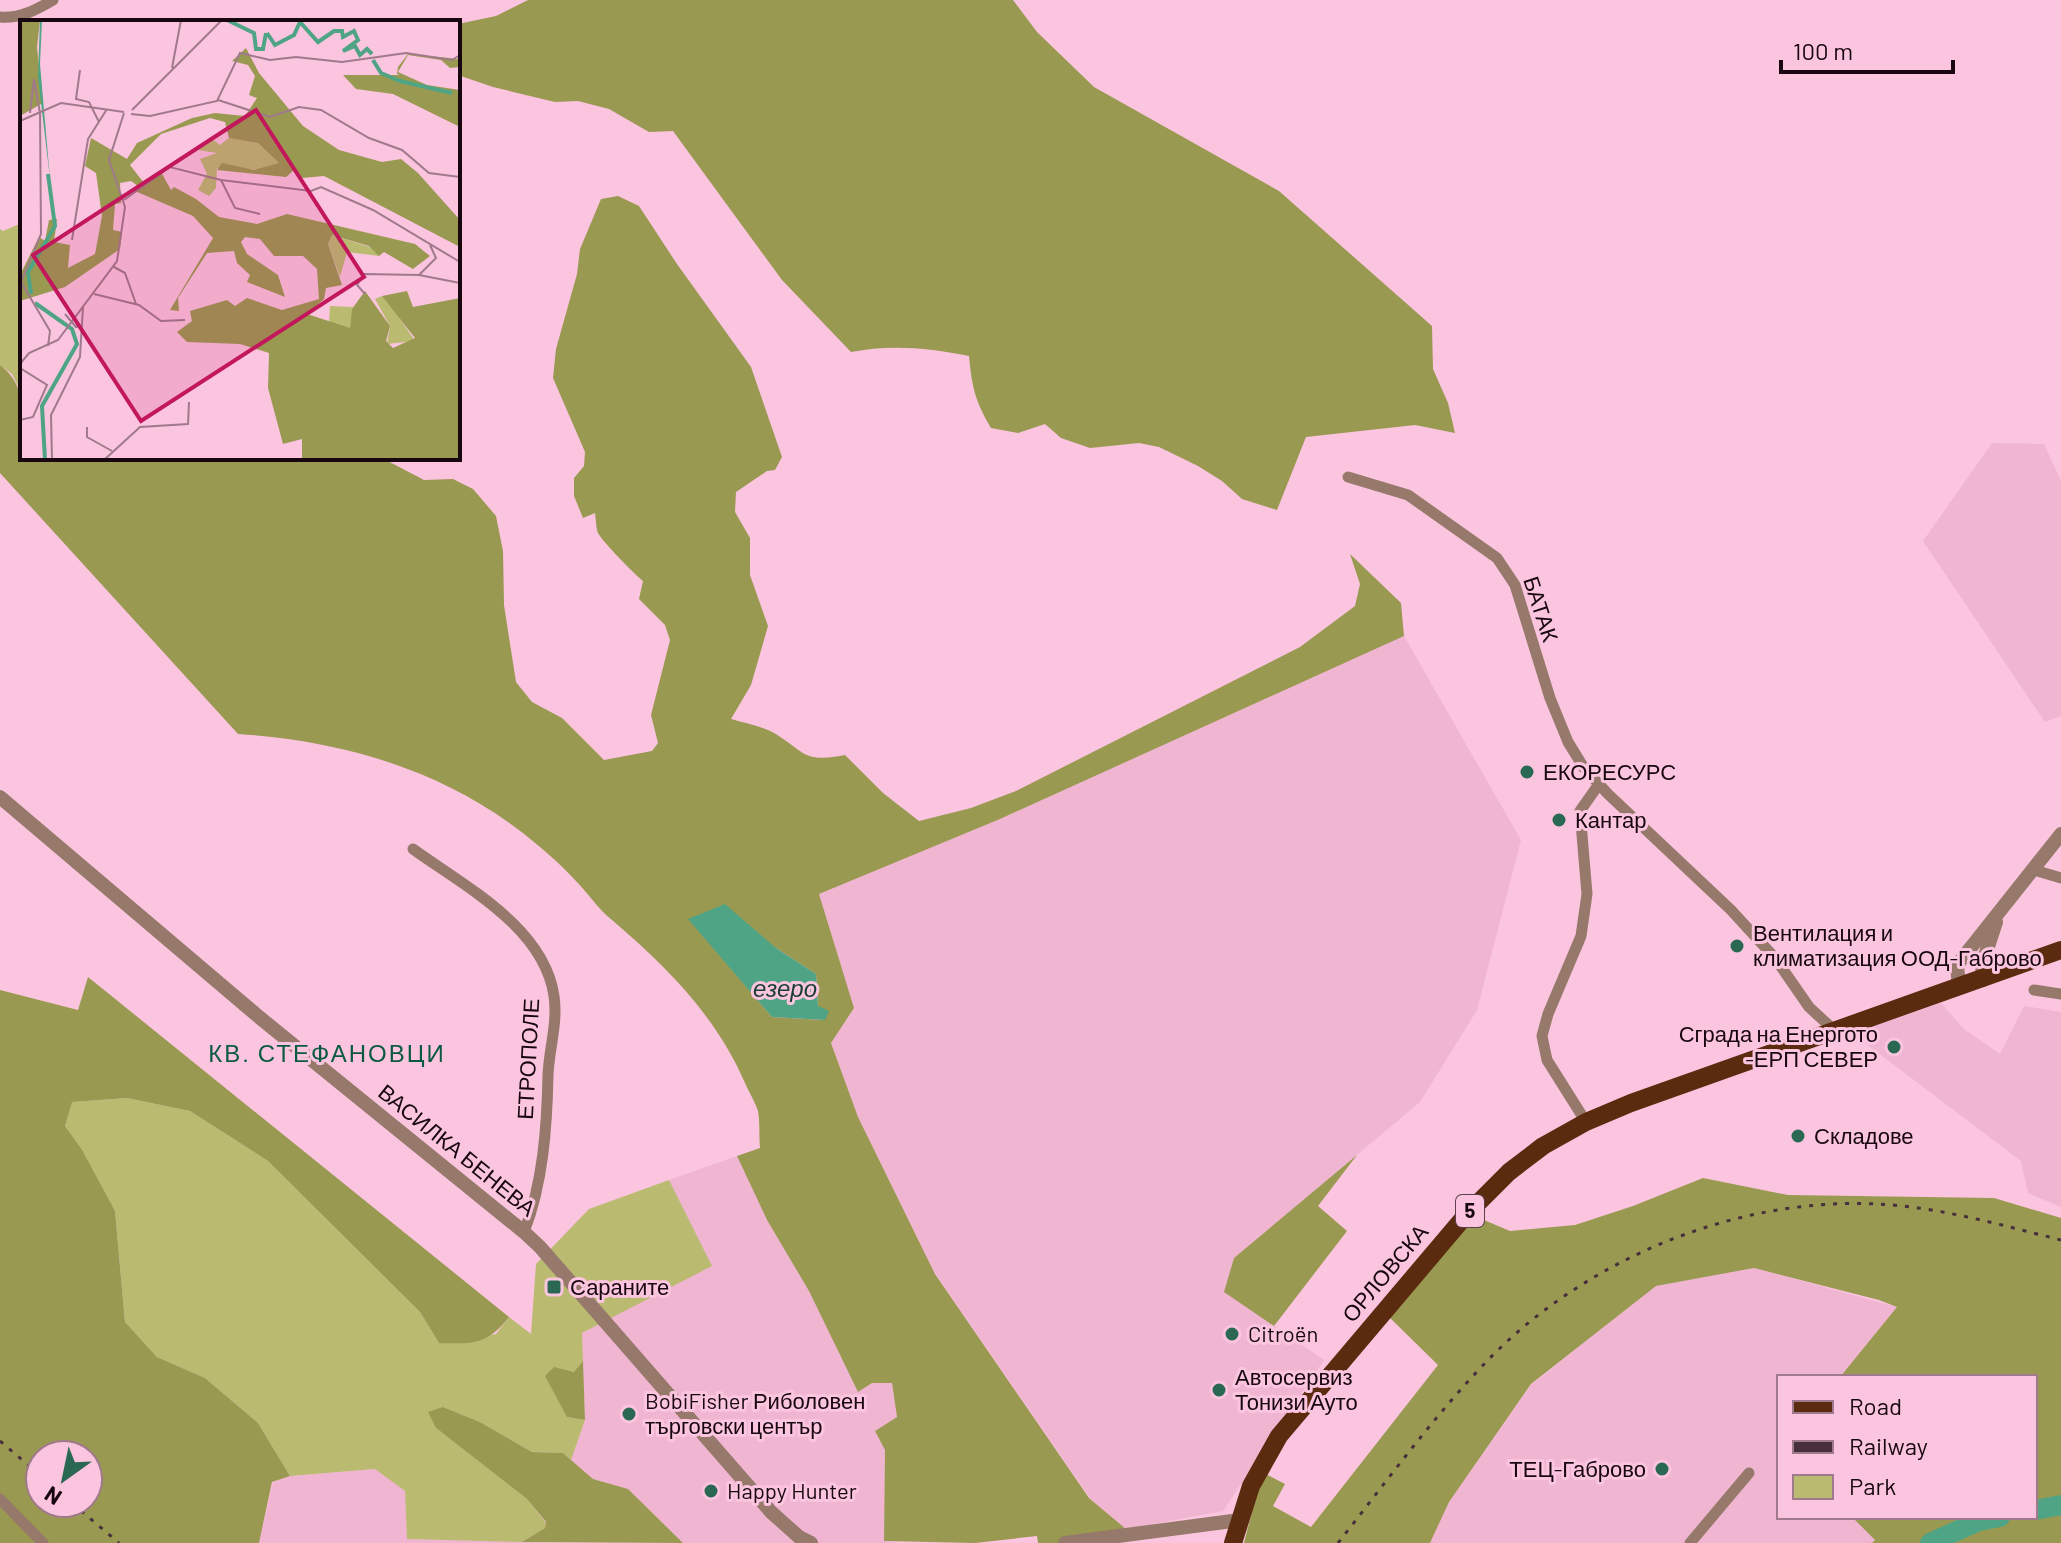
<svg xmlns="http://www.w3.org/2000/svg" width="2061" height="1543" viewBox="0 0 2061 1543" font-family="Barlow,sans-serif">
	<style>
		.built { fill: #f0b5d1 }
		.green { fill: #baba71 }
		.forest { fill: #9a9951; fill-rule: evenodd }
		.water { fill: #4fa486 }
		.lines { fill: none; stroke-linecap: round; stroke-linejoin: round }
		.river { stroke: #4fa486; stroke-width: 20 }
		.minor { stroke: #96796a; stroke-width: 11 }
		.tertiary { stroke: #96796a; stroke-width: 14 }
		.primary { stroke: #5b2b0f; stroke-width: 18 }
		.rail { stroke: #472f3b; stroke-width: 3; stroke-dasharray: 4 8; stroke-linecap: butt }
		.poi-dot { fill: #2b6853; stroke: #fbc5df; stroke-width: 3 }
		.labels { text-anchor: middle; stroke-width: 6; stroke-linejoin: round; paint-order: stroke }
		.shield { fill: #fbc5df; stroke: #5c404e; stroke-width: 2 }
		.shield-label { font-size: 20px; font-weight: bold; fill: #180710 }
		.street-label { font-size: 22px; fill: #180710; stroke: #fbc5df }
		.poi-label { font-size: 22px; fill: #180710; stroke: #fbc5df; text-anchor: start }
		.water-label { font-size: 24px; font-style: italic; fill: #183e31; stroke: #fbc5df }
		.neighbourhood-label { font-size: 24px; letter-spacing: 2px; fill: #0a5943; stroke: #fbc5df }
		.inset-river { fill: none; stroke: #4fa486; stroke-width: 4 }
		.inset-road { fill: none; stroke: #a0798c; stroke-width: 2 }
		.view { fill: #c2185b; fill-opacity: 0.15; stroke: #c2185b; stroke-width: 4 }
		.inset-edge { fill: none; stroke: #180710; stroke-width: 4 }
	</style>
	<rect width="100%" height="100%" fill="#fbc5df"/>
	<path class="built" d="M1992,443l52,1 17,37v235l-16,6 -122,-181z
		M1404,636l117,204 -44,170 -57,92 -186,156 -9,34 99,68 -101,151 -97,18 -36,-31 -155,-225 -77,-156 -27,-74 23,-35 -35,-114 181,-75z
		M1941,1003l23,26 36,25 24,-48 37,6v195l-33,-14 -7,-32 -164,-124 12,-9z
		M737,1156l30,64 42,71 49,101 14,-9 20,-1 5,35 -22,14 10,19 -1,90 13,3h-214l-55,-54 -35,-10 -22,-19 14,-40 -3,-87 129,-67 -42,-86z
		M1754,1268l143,39 -57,70h-61v140h73l23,23 -3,3h-442l19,-41 82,-117 125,-99z
		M376,1469l29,22 3,48 144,4h-293l14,-61 17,-6z"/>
	<path class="green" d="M22,223v171l-10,-20 -12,-9v-136l3,2z
		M127,1098l63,13 78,50 152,151 19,31 57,-9 13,-17 22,17 5,-70 53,-55 80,-29 43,86 -130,67 1,28 -8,11 -21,-4 13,49 18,3 -14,40 -8,-7 -31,-1 -52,-30 -37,-15 -7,21 91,71 19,24 -1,5 -23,14 -115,-3 -2,-48 -30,-22 -85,7 -32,-53 -53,-45 -48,-21 -32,-35 -10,-111 -50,-85 6,-24z"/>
	<path class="forest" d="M528,0h485l24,32 57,55 185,104 153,135 1,43 15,34 7,30 -40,-8 -109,12 -29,73 -35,-11 -20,-18 -24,-15 -39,-19 -20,-4 -49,5 -29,-10 -16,-14 -27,9 -27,-5c-16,-27 -19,-41 -22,-72 -39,-8 -79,-12 -118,-4l-69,-72 -109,-149 -24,1 -40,-23 -31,-8 -23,1 -62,-15 -35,-12v-51l38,-8z
		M618,196l21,10 38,58 74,103 31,90 -7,13 -8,1 -31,21 -1,20 15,26v37l18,51 -17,59 -20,34c13,4 31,7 43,14 33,20 28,30 71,22l38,38 36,28 52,-13 45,-17 284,-144 55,-41 5,-22 -10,-30 51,49 3,33 -404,183 -181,75 35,114 -23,35 27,74 77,157 154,224 37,31 -30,14h-58l-1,-7 -62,7 -91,-2 1,-91 -10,-19 22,-14 -5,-34h-20l-14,9 -49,-101 -42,-71 -30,-64 23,-8c-1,-12 0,-26 -2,-37 -3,-9 -9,-19 -13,-28 -29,-67 -78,-116 -133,-163 -14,-11 -24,-27 -37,-40 -11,-12 -23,-23 -35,-33 -86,-74 -192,-106 -302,-113l-238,-261v-108c30,22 22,59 22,93h360l42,22 29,-1 20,10 23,27 7,35 1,54 12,77 16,20 30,16 42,42 48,-9 6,-8 -7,-28 19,-75 -5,-15 -26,-26 4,-18c-8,-6 -41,-40 -45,-48 -2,-5 -2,-14 -3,-20l-12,5 -9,-22v-18l10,-12 1,-14 -32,-74 3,-29 21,-75 3,-25 21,-50zM689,919l87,29 40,26 2,32 7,14 -53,-3z
		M88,977l421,340c-22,28 -36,27 -70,26l-19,-31 -152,-151 -78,-50 -63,-13 -55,4 -7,24 17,24 33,61 10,111 32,35 48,21 53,45 32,53 -18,6 -13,61h-259v-553l78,20zM40,1455h48v48h-48z
		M1357,1155l-39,51 29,25 -73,95 -50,-34 10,-34z
		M1703,1178l85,17 206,3 67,20v325h-189l3,-3 -23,-23h183v-140h-195l57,-70 -18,-7 -125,-32 -98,18 -125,98 -82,118 -19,41h-186l18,-71 23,12 -12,22 38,21 127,-162 -51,-50 85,-100 38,16 65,-6 58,-19z
		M583,1361l2,59 -18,-3 -22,-41 9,-9 20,5z
		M443,1407l37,15 52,30 31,1 30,26 35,10 55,54 -161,-1 23,-14 1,-6 -19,-23 -91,-71 -8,-16z"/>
	<path class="water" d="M725,904l51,44 40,26 2,32 11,5 -4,9 -53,-3 -84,-98z"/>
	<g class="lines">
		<path class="river" d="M2035,1510l26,-5
			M1930,1543l49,-22 21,-4"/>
		<path class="minor" d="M0,17c19,2 36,-7 53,-17
			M1348,477l60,18 89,63 18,27 35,113 18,44 16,26 24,26 123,116 44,48 34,49 26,24
			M413,849c51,37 131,78 141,147 4,27 -5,53 -6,79 -1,52 -5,109 -24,157
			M2034,870l27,8
			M2034,990l27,4
			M1586,1122l-39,-62 -5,-24 6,-22 33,-78 6,-42 -7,-83 19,-27
			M0,1499l43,44
			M1690,1543l59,-70"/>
		<path class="tertiary" d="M0,797l259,220 265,215 16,15 231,265 28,25 12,6
			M1983,980l-1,-15 14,-43
			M1959,987l-2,-22 104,-131
			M1065,1543l175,-23"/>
		<path class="primary" d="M1233,1543l18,-57 28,-50 187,-221 43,-43 34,-26 43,-24 45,-19 430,-153"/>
		<path class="rail" d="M0,1441l40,34
			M72,1503l47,40
			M1338,1543c49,-62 95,-126 150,-183 98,-101 248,-163 389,-156 62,3 124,21 184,36"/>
	</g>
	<g class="poi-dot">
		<circle cx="1527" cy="772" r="8"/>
		<circle cx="1559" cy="820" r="8"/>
		<circle cx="1737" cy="946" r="8"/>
		<circle cx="1894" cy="1047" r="8"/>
		<circle cx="1798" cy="1136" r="8"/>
		<rect x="546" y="1279" width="16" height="16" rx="4"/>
		<circle cx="1232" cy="1334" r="8"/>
		<circle cx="1219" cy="1390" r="8"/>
		<circle cx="629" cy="1414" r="8"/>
		<circle cx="1662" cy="1469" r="8"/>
		<circle cx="711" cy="1491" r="8"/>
	</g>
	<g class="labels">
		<rect class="shield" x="1456" y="1195" width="28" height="32" rx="6"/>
		<g class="shield-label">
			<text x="1470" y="1218">5</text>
		</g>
		<g class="street-label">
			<text transform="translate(1541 609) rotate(72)" y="8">БАТАК</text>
			<text transform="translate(528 1059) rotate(-87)" y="8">ЕТРОПОЛЕ</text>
			<text transform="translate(457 1150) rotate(39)" y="8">ВАСИЛКА БЕНЕВА</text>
			<text transform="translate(1385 1273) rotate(-50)" y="8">ОРЛОВСКА</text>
		</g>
		<g class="poi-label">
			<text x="1543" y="780">ЕКОРЕСУРС</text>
			<text x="1575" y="828">Кантар</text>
			<text x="1753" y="941">Вентилация и<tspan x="1753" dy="25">климатизация ООД-Габрово</tspan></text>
			<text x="1878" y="1042" text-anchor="end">Сграда на Енергото<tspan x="1878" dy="25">-ЕРП СЕВЕР</tspan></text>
			<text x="1814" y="1144">Складове</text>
			<text x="570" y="1295">Сараните</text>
			<text x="1248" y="1342">Citroën</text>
			<text x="1235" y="1385">Автосервиз<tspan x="1235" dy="25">Тонизи Ауто</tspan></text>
			<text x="645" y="1409">BobiFisher Риболовен<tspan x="645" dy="25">търговски център</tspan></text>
			<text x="1646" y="1477" text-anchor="end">ТЕЦ-Габрово</text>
			<text x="727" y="1499">Happy Hunter</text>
		</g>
		<g class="water-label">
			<text x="785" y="997">езеро</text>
		</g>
		<g class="neighbourhood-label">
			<text x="327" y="1062">КВ. СТЕФАНОВЦИ</text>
		</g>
	</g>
	<g transform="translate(20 20)">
		<rect width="440" height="440" fill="#fbc5df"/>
		<path d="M209,118l29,5 21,20 -14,7 -48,-2 -1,20 -7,8 -11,-6 9,-16 -7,-15 17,-6 -19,-3 14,-11 8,6zM312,215l41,13 6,8 -32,-4 -7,25 -12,-33zM362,276l8,8 25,37 -28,3 3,-18 -15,-27zM310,286l23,1 -3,21 -21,-5z" fill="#baba71"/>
		<path d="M0,0h20l-3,27 6,56 -23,13zM226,28l13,25 44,53 36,24 43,12 19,-3 17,14 42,47v27l-136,-71 -22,2 -8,-8 -8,7 -69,-7 5,-7 32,7 25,-7 -21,-20 -29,-5 -4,-16 -15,-4 -49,16 -31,31 14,18 17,-11 10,18 3,-3 22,12 23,18 38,7 30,-10 128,30 15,12 -17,13 -29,-17 -5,4 -10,-10 -37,-11 -4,9 14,41 -16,3 -2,11 -17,15 43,14 2,-19 13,-18 25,35 -4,15 7,7 22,-10 -33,-42 25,-5 6,16 47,-9v162h-158v-21l-19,5 -15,-56 1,-35 -29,-9 -53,-2 -10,-10 15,-11 -2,-10 37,-11 8,6 12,-8 35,12 37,-11 -2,-30 -14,-13h-29l-14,-17 -15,-2 -4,5 6,12 31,21 7,22 -38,-15 3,-7 -13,-12 -3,-12 -27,2 -29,45 1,13 -9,-1 43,-72 -20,-22 -58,-25 3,-5 -7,-5 -11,2 1,20 -6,1 -2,26 9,2 -2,17 -55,38 -45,14v-26l19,-38 6,4 4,-21 8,-1 -3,23 16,3 -2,23 27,-14 7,-38 -6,-43 -11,-7 6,-28 36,21 10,-16 55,-25 23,-5 30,3 12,-18 -8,-3 6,-19 -7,-11 -16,-4zM388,34l52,5v8l-10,1 -9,-8 -33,-5 -10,17 29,13 33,5v37l-67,-33 -37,-5 -13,-14h57l-3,-1 1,-7z" fill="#9a9951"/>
		<path d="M20,0h2l-2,44 10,115 -12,-102z" fill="#4fa486"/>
		<path class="inset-river" d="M207,0l27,13 2,16h7l3,-16M247,13l8,12 19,-10 6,-13 18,20 16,-11h8l1,6 11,-6 4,9 -15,11 12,-5 5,9 7,-6 5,5M353,40l8,13 19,8 52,12M11,274l-3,-22 27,-46 -7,-52M15,283l37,26 5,15 -35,62 3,54"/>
		<path class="inset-road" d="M152,48l9,-48M60,50l-4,29 13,3 10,20M198,80l52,17 29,-10 22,3 48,28 33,12 27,23 31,4M112,90l90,-90M10,93l4,-34 6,34 1,121 -20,48 29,49 -2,15M111,94l19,2 67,-15 23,-48 30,7 26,-3 46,5 64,-9 46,7 8,-5M0,101l41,-18 63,9M201,160l14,28 25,6M104,180l46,-33 51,13 90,11 10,-4 52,23 87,52M52,220l16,-101 19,-30M94,247l11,6 11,31M399,255l17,-17 -6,-13M74,274l45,11 22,16 24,-1M345,274l-8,-9 7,-11 55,1 41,8M45,294l11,13 7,-2M0,344l9,-11 29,-13 59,-79 8,-54 -16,-47 15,-47M0,348l27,17 -14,32 -13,3M67,407v10l25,14M32,440l-1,-45 29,-58 3,-50M84,440l36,-33 48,-3 1,-22"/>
		<path class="view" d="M236,90l108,167 -223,144 -108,-166z"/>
		<rect width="440" height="440" class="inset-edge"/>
	</g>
	<rect x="1777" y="1375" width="260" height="144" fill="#fbc5df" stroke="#a0798c" stroke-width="2"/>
	<rect x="1793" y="1401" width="40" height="12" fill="#5b2b0f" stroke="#a0798c" stroke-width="2"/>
	<text x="1849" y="1415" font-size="24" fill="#180710">Road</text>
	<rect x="1793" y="1441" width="40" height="12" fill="#472f3b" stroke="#a0798c" stroke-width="2"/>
	<text x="1849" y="1455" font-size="24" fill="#180710">Railway</text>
	<rect x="1793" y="1475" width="40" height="24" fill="#baba71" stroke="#a0798c" stroke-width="2"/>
	<text x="1849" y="1495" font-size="24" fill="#180710">Park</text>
	<g transform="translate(64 1479) rotate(213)"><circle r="38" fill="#fbc5df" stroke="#a0798c" stroke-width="2"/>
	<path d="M0-6L14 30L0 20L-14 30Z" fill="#2b6853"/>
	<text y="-12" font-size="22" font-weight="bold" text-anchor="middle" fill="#180710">N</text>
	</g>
	<path d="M1781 60v12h172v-12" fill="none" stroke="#180710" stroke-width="4"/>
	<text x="1793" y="60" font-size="24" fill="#180710" stroke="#fbc5df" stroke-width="6" paint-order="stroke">100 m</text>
</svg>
